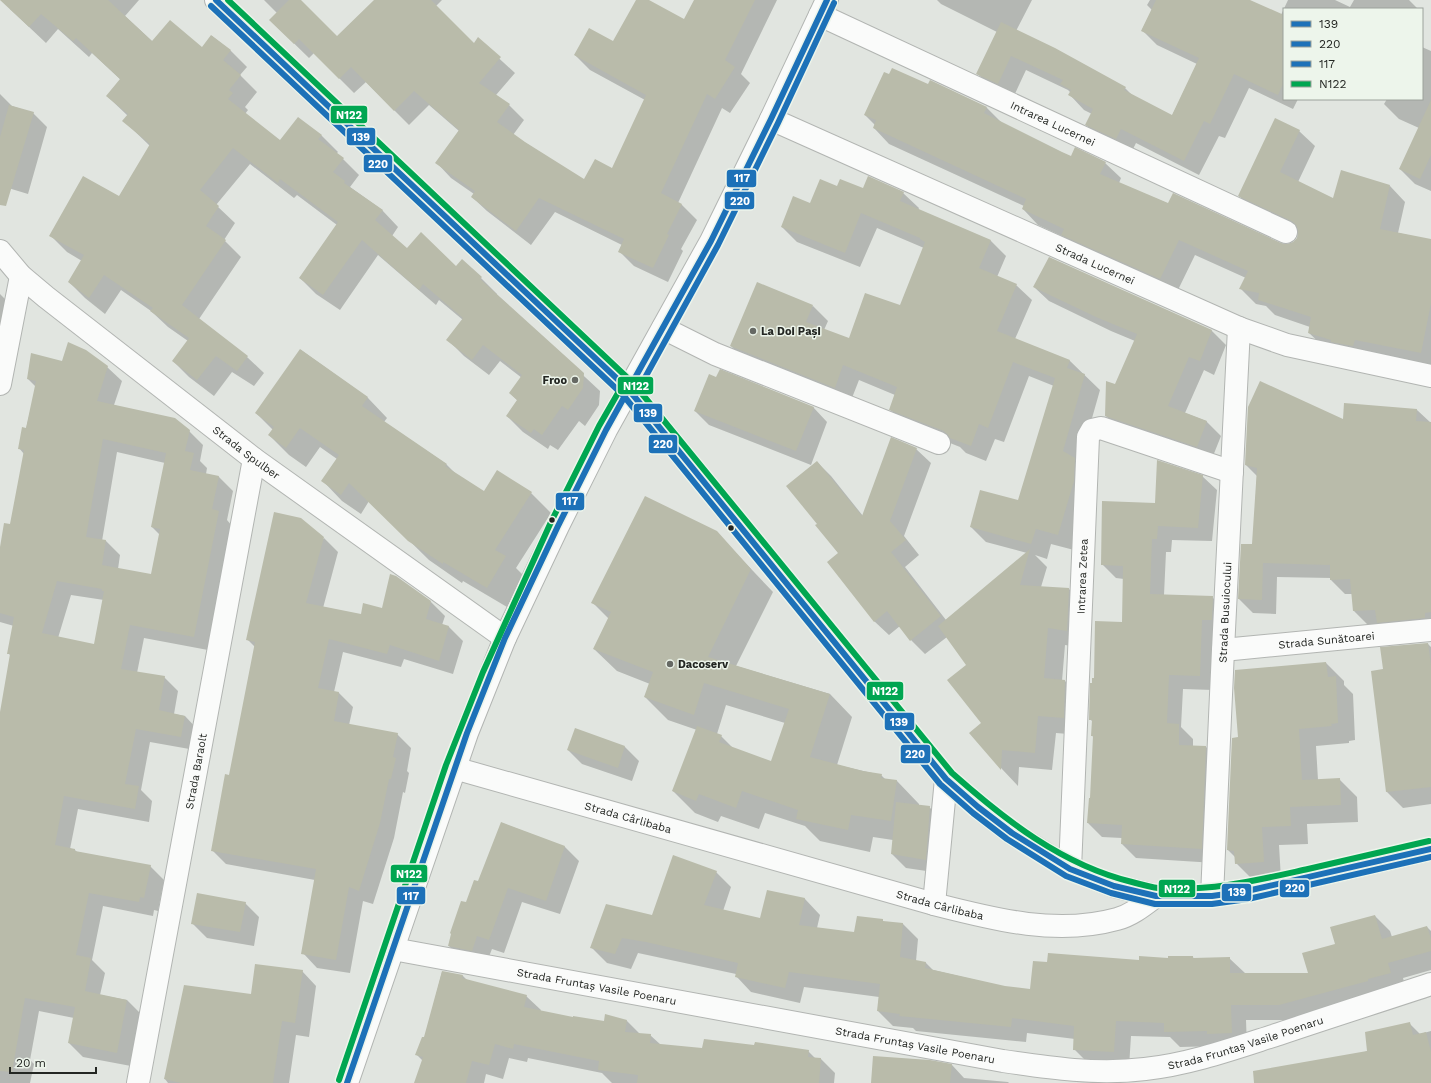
<svg xmlns="http://www.w3.org/2000/svg" width="1431" height="1083" viewBox="0 0 1431 1083" font-family="'Work Sans',sans-serif">
	<style>
		.shadow { fill: #0003; fill-rule: evenodd }
		.building { fill: #b9bbaa; fill-rule: evenodd }
		.lines { fill: none; stroke-linecap: round; stroke-linejoin: round }
		.minor-casing { stroke: #b2b5b2; stroke-width: 24 }
		.minor { stroke: #fafbfa; stroke-width: 22 }
		.bus-1-casing { stroke: #edf5eb; stroke-width: 9 }
		.bus-2-casing { stroke: #edf5eb; stroke-width: 9 }
		.bus-3-casing { stroke: #edf5eb; stroke-width: 9 }
		.bus-4-casing { stroke: #edf5eb; stroke-width: 9 }
		.bus-1 { stroke: #1d71b8; stroke-width: 6 }
		.bus-2 { stroke: #1d71b8; stroke-width: 6 }
		.bus-3 { stroke: #1d71b8; stroke-width: 6 }
		.bus-4 { stroke: #00a651; stroke-width: 6 }
		.poi-dot { fill: #666964; stroke: #edf5eb; stroke-width: 1.5 }
		.bus-dot { fill: #232622; stroke: #edf5eb; stroke-width: 1.5 }
		.labels { text-anchor: middle; stroke-width: 3; stroke-linejoin: round; paint-order: stroke }
		.street-label { font-size: 11px; fill: #232622; stroke: #edf5eb }
		.poi-label { font-size: 11px; font-weight: bold; fill: #232622; stroke: #edf5eb; text-anchor: start }
		.line-badge { stroke: #edf5eb; stroke-width: 1.5 }
		.badge-label { font-size: 11px; text-anchor: middle; font-weight: bold; fill: #fff }
	</style>
	<rect width="100%" height="100%" fill="#e1e5e0"/>
	<path class="shadow" d="M11,0h128l-14,16 28,26 49,6 10,-12 19,15 16,16 -7,8 17,17 -12,15 3,3 -3,4 35,27 41,-6 17,17 -2,2 7,5 16,16 -9,12 32,23 16,17 -6,9 15,13 74,29 16,16v1l103,96 -1,14 -14,21 -6,-5 -21,29 -8,-5 -2,4 -25,-17 -16,-16 11,-15 -8,-8 12,-15 -22,-17 -11,14 -25,-19 -16,-16 15,-20 -24,-20 -3,5 -58,-50 -38,55 -24,-16 -16,-16 37,-53 -40,-30 -3,3 -44,-34 -34,41 19,18 -11,17 17,17 -42,62 48,38 17,16 -10,13 -22,-14 -18,24 -25,-19 -16,-16 15,-20 -20,-14 -17,-16 -30,-21 -16,24 -20,-16 -16,-16 13,-21 -15,-9 -16,-16 68,-39 31,-51 -26,-25 4,-5 -21,-20 14,-16 -29,-27 -3,4 -31,-28 -12,14 -36,-34z
		M264,0h35l38,37 38,-37h67l-6,6 38,38 4,-5 37,34 -19,22 13,10 15,15 -11,15 72,46 27,-11 33,-70 -55,-30 -15,-15 39,-12 23,-43h10l37,21 11,-21h82l-36,74 9,9 -20,30 -8,-5 -44,95 4,2 15,15 -16,29 2,2 -15,31 -34,-16 -15,-15 3,-6 -67,-33 -24,33 -44,-34 -15,-14 2,-3 -23,-16 -14,-15 22,-32 -30,-26 -20,20 -43,-43 -12,11 -40,-40 -5,5 -39,-38 7,-7z
		M937,0h95l-16,31 109,57 8,8 39,20 25,-52 -40,-19 -15,-15 10,-20 -5,-5 3,-5h98l33,15 7,-15h47l15,7 4,-7h55l9,9h-134v90h14l-5,10 -44,-21 -24,50 -6,-2 -20,39 -63,-32 -5,10 -30,-14 -15,-14 6,-11 -8,-4 -14,-15 1,-2 -3,-3 -42,-20 -13,28 -21,-9 -14,-15 19,-42 -56,-28z
		M1422,47l9,4v140l-16,-7 -15,-15 19,-41 -20,-9 -15,-15 3,-5h35z
		M929,85l58,23 15,15 69,34 34,6 16,15 -2,5 50,21 111,40 8,1 6,-2 4,-6 1,-5 -44,-21 -16,-15 60,-65 16,15 -17,36 36,18 56,-14 15,16 -7,31 33,7v127l-106,-19 -16,-15 1,-6 -35,-12 -9,-9 -10,-2 -15,-15 5,-11 -51,-23 -19,39 -99,-44 -13,-13 -26,-12 -15,-16 1,-3 -135,-62 -15,-16 1,-3 -10,-10z
		M0,94l12,12 21,7 14,14 -19,67 -23,-7 -5,-4z
		M838,187l65,6 16,15 -1,2 73,31 15,15 -9,21 19,8 16,15 -17,39 55,22 30,29 -21,74 -5,86 -23,-6 -4,15 -12,-4 12,12 -6,20 28,2 17,17 -1,42 -20,-3 -3,36h3l17,18 -1,36 -25,-2 -4,37 -33,-3 -1,19 -16,-17 -31,-36 11,-10 -15,-58 -20,-28 -22,17 -14,-14 -11,-14 -11,9 -15,-14 -35,-67 -21,-30 -1,-62 14,14 32,40 53,-67 15,14 -27,73 15,19 -14,12 41,53 81,-67 -41,-11 -15,-15 48,-25 35,-116 -25,-10 -25,66 -9,-3 -9,22 -20,-8 -6,-6 -55,-22 -15,-16 5,-14 -36,-15 -9,23 -104,-41 -15,-16 82,-40 15,15 -4,9 26,9 50,-32 24,-59 -47,-20 -17,39 -63,-25 -15,-15 29,-22z
		M1034,287l177,43 15,15 -12,30 -10,-5 -19,43 21,8 15,15 -10,25 -91,-31 -14,-14 9,-30 20,-45 -24,-10 -62,-30z
		M0,294l10,10 -10,56z
		M301,350l67,48 19,20 -3,4 62,42 11,11 27,18h47l20,20 -35,55 9,9 -18,30 -44,-26 -1,2 -33,-23 -60,-59 -8,13 -19,-13 -19,-20 14,-22 -17,-12 -14,20 -17,-12 -20,-20 4,-5 -17,-17z
		M63,363l44,4 15,14 -8,24 75,26 14,14 -3,16 7,7 -1,6 13,3 14,14 -6,29 5,6 -24,124 -64,-12 -7,35 27,4 14,14 -4,23 11,2 14,15 -4,19 -45,-8 -9,48 11,11 -3,21 -71,-13 -8,40 5,1 2,2 73,14 14,14 -6,31 -4,-1 -1,6 -50,-10 -11,54 13,13 -5,22 27,5 14,14 -10,52 -48,-9 -14,-14 5,-25 -35,-7 -9,49 4,4 -4,19h-30v-366l11,-61 -3,-3 6,-27 -14,-4v-59l11,-38 13,-71 -5,-6 7,-19 10,-42 -8,-8zM117,452l48,11 -13,64 8,8 -8,41 -34,-7 2,-14 -14,-14h-4zM71,595l33,5 -9,45 -37,-7z
		M813,407l14,15 -16,43 -102,-40 -14,-14z
		M1417,410l14,13v210l-63,-8 -14,-14 -2,-17h-7l-14,-14v-2l-54,-1 -1,37 -23,-1 -14,-14 14,-54 4,-69 -11,-11 98,-45z
		M1202,476l15,14 -5,51 -40,-1 -1,12h-5l-2,43 48,2 14,14 -13,79 -30,-1 -2,38 12,12v8h13l14,14 -5,102 -79,-5 -14,-14v-6l-20,-1 -14,-14 3,-24 3,-62 -2,-1 1,-14 -3,-3 3,-35 30,-61 1,-44 -8,-1 -14,-14 54,-60z
		M716,532l57,60 -37,74 94,28 22,23 -15,48 44,10 4,4 12,2 22,23v2l10,1 15,14 -4,52 -34,-5 -14,-14 1,-14 -20,-3 -3,15 -50,-11 -15,-15 -40,-13 -6,16 -38,-13 -3,6 -23,-9 -22,-22 24,-61 -29,-10 -23,-23 5,-13 -33,-13 -23,-22 15,-30 -16,-16zM726,705l59,18 -13,40 -38,-14 -13,-13 -4,-2z
		M324,538l14,14 -15,56 38,8 21,-7 49,-7 14,14 -3,9 7,2 14,14 -10,33 -49,-15 -3,8 -58,-15 -9,40 5,1 14,14 -4,18 48,9 14,14 -4,23 2,2 -4,20 -2,-1 -9,46 -21,66 -10,-3 -13,72 -33,-5 -14,-15 12,-73 -89,-16 -14,-14 18,-74 25,-129 -8,-8z
		M1428,644l3,3v157l-28,4 -16,-16 -15,-120 12,-2z
		M1326,663l18,18v4l9,9 2,46 -6,1v2l-33,3 2,34 21,-1 18,18 1,25 -51,2 1,20 -29,1 2,34 -27,2 -18,-18v-5l-8,-8 11,-112z
		M625,747l14,14 -7,20 -50,-17 -14,-14z
		M502,823l63,24 14,14 -19,53 -38,-12 -18,51 -12,-4 -6,15 -23,-4 -14,-14 18,-43 12,-21z
		M716,872l15,15 -8,24 38,9 7,-29 37,8 15,16 -3,13 38,5 27,-13 2,2 19,2 15,15 -2,22 10,2 7,7 72,17 26,4 109,-30 53,-4 1,2 35,-1 16,15 64,1 27,-29 39,-29 15,15 2,6 35,-10 4,4v39l-28,8 3,11 -111,31h-49l1,28 -27,-2 -40,1 -10,-10 -39,-1 -2,31 -39,-2 -16,-16 1,-10 -48,-6 -1,9 -110,-11 -3,-3 -20,-2 -15,-15 1,-14 -75,-10 -4,16 -49,-11 -15,-16v-2l-98,-21 -7,16 -24,-6 -16,-16 61,-31z
		M245,903l14,14 -5,29 -47,-8 -15,-15z
		M302,971l14,15 -7,51 -13,-2 -7,48h-121l-3,-4 87,-84z
		M442,972l21,4 5,5 58,15 15,14 -1,2 34,7 31,3 22,-1 13,13 10,1 11,10 42,4 105,2 7,7 6,1 14,14 -1,10h-222l-10,-10 -74,-15 -1,4 -18,-4 -6,21 -17,-5 -2,9h-69l8,-22 -6,-6 8,-17z
		M1409,1023l11,11 11,-3v52h-173l110,-32z
		M952,1065l12,13 44,4 1,1h-137z"/>
	<path class="building" d="M0,0h108l44,41 18,-21 32,27 9,-12 20,15 -8,10 18,15 -12,15 4,3 -5,6 52,41 18,-23 24,18 -4,4 26,19 -11,14 12,9 -1,2 39,27 -8,10 32,28 14,-16 35,34 6,-7 20,18 -2,2 104,94 -1,15 -15,22 -6,-4 -20,29 -8,-6 -3,4 -25,-17 11,-16 -8,-7 13,-18 -39,-30 -11,15 -26,-20 17,-22 -40,-34 -4,6 -57,-50 -39,55 -24,-17 39,-56 -58,-43 -2,4 -45,-35 -33,42 19,16 -13,20 20,14 -44,65 66,51 -11,15 -21,-15 -19,24 -25,-19 17,-23 -39,-27 3,-3 -49,-33 -15,23 -21,-16 16,-27 -35,-19 34,-60 36,20 31,-52 -28,-23 6,-7 -22,-18 14,-17 -44,-41 -3,3 -32,-27 -12,13z
		M289,0h12l36,36 37,-36h57l43,43 4,-6 23,20 -22,26 31,21 -13,18 28,20 59,37 11,-20 17,9 34,-73 -72,-40 15,-27 24,13 23,-41h13l35,19 10,-19h61l-30,60 10,7 -20,32 -8,-5 -46,99 21,11 -15,30 2,1 -16,33 -35,-16 6,-13 -85,-41 -23,33 -45,-34 4,-6 -40,-28 24,-33 -45,-39 -20,20 -43,-44 -12,12 -40,-40 -5,5 -25,-24z
		M1156,0h94l34,15v67l-6,13 -44,-21 -24,50 -6,-3 -20,40 -63,-32 -5,10 -31,-14 8,-16 -25,-14 3,-5 -11,-6 3,-4 -52,-24 -13,28 -22,-10 25,-52 54,26 71,39 -2,3 48,25 27,-57 -58,-27z
		M892,68l36,16 2,-4 57,27 -3,6 78,39 9,4 4,-9 31,15 -6,12 68,29 5,-10 108,50 6,1 6,-2 4,-4 1,-7 -2,-6 -5,-4 -53,-25 37,-78 25,12 -20,42 53,26 8,-28 49,15 -10,44 51,10v64l-10,50 -66,-13 -2,6 -22,-4v-2l-23,-7 3,-16 -53,-17 1,-7 -20,-4 9,-18 -69,-31 -19,39 -99,-44 3,-6 -42,-20 4,-10 -153,-71 3,-8 -12,-5 20,-43 5,2z
		M1431,100v55l-11,24 -21,-10z
		M9,105l25,7 -28,94 -6,-1v-68z
		M868,176l36,16 -4,9 91,39 -12,28 38,16 -20,47 73,29 -3,8 18,6 -22,77 12,7 -1,23 -16,54 -22,-6 -5,15 -61,-17 10,-37 38,10 37,-122 -42,-16 -25,66 -9,-4 -8,22 -21,-8 -6,-7 -55,-21 8,-23 -54,-22 -8,23 -105,-42 27,-64 56,23 -7,17 43,16 16,-45 35,12 25,-63 -5,-3v-1l-59,-25 -16,40 -64,-26 12,-31 17,7 10,-24 17,7 3,-7 23,9z
		M1049,257l163,73 -12,31 -11,-4 -21,49 39,15 -10,26 -92,-31 1,-35 9,3 22,-50 -41,-17 -63,-30z
		M68,342l18,8 22,16 -11,35 78,17 15,12 -5,21 9,2 -4,17 29,6 -7,33 7,2 -25,126 -64,-12 -9,44 44,7 -6,34 26,6 -4,21 -45,-8 -11,55 14,2 -4,23 -71,-13 -9,49 20,4v2l76,14 -7,33 -4,-1 -1,5 -50,-9 -13,62 15,3 -6,33 42,9 -10,53 -49,-10 7,-36 -50,-9 -13,74 -12,-1v-359l10,-58h-3l7,-37 -14,-4v-66l4,-24 6,1 14,-74 -6,-1 4,-22 4,1 10,-47 -9,-2 4,-26 31,8zM103,439l63,14 -15,74 9,2 -9,45 -49,-9 4,-25 -20,-3zM57,581l45,8v2h2l-10,53 -52,-11z
		M300,349l68,48 -6,9 85,58 -2,2 39,25 13,-21 35,22 -37,58 11,6 -19,32 -44,-26v2l-35,-23 -59,-58 -8,12 -20,-14 18,-26 -39,-27 -14,20 -18,-13 6,-8 -19,-14z
		M720,369l94,38 -18,44 -102,-40 15,-37 7,3z
		M1260,381l83,38 1,-16 73,6 -1,12 15,1v190l-6,1v5l-48,5 -2,-13 -22,1 -3,-32 -20,1v-15l-67,-2 -1,37 -24,-1 3,-55h11l5,-76 -12,-3 3,-58z
		M891,437l26,11 -27,73 16,19 -15,12 50,64 -31,25 -23,-30 -13,11 -47,-60 11,-9 -23,-28 2,-1 -31,-38 31,-25 45,55z
		M1157,460l46,15 -5,53 -40,-2 -1,13h-5l-2,55 63,2 -1,24h-10l-2,56 -31,-1 -2,48 12,1v21l27,1 -4,103 -81,-5 1,-19 -35,-2 2,-25h1l3,-62h-2l1,-16h-3l1,-37h2v-5h2l1,-57 27,1 1,-56 -22,-1 1,-64 53,2z
		M645,496l72,35 34,38 -43,88 122,37 -20,63 53,14 19,3 -1,4 16,2 -6,41 -40,-6 -3,15 -52,-11 2,-9 -56,-19 -6,17 -37,-14 -3,7 -24,-10 25,-65 25,9 -3,7 52,19 18,-52 -85,-26 -10,32 -50,-18 9,-25 -60,-23 18,-37 -20,-9z
		M274,512l27,6 23,19 -18,66 55,11 2,-11 19,5 8,-34 6,2 35,25 -5,18 23,7 -10,35 -49,-16 -3,9 -58,-15 -11,49 21,4 -5,29 64,12 -5,24 3,1 -5,21h-2l-9,44 -21,68 -10,-4 -13,73 -35,-6 15,-85 -105,-18 14,-77 4,1 26,-133 -9,-2z
		M1030,549l-10,36 49,3 -2,43 -19,-3 -4,50 21,2 -1,38 -26,-2 -3,37 -33,-3 -1,20 -32,-37 12,-10 -34,-43 19,-15 -28,-39z
		M1428,643l3,22v122l-45,5 -15,-121 12,-2 -3,-22z
		M1326,662l2,15 8,-1 2,47 -7,1 1,2 -33,3 3,51 38,-2 1,27 -51,2 1,19 -29,1 2,35 -29,2 -1,-13 -7,-1 5,-112 6,-1 -4,-49 1,-18z
		M575,728l50,18 -7,22 -51,-18z
		M896,802l34,4 -4,54 -35,-6z
		M501,822l64,24 -19,55 -38,-13 -19,52 -12,-4 -5,15 -24,-5 3,-12 -1,-1 11,-32 5,1 8,-22 4,1z
		M673,855l44,16 -13,34 56,13 7,-28 38,8 -6,27 55,7 3,-16 26,3v2l20,2 -3,34 26,5 -1,6 80,18 25,3 3,-28 14,1 1,-9 91,7v-4l29,2v-2h25v2l37,-1v16h78l-6,-20 33,-9 -5,-17 45,-12 7,24 45,-13 4,13v12l-43,12 3,10 -23,6v2l-89,24h-48l1,28 -25,1v-3l-43,1v-9l-48,-2 -2,31 -41,-2 1,-24 -62,-8 -1,9 -112,-11 1,-2 -23,-3 3,-27 -91,-12 -4,16 -50,-11 3,-14 -92,-21 -24,-4 -7,16 -25,-6 16,-44 46,11z
		M197,893l49,9 -6,30 -49,-8z
		M255,964l48,6 -8,53 -13,-2 -9,62h-92l-17,-4 20,-94 67,9z
		M442,971l21,4 -1,3 65,17 -3,12 49,10v-1l31,5 1,-7 22,6 -2,12 26,2 -1,9 52,5 2,-9 50,6 1,-3 54,8 -1,7 13,1 -2,25h-182l1,-8 -40,-5 1,-9 -85,-17 -1,5 -18,-5 -6,21 -17,-4 -6,22h-52l9,-26 -8,-2 7,-18h2z
		M1410,1022l3,13 13,-3 5,20v31h-177l-1,-12 114,-20 -2,-19z
		M873,1056l57,4 22,4 -2,19h-79z"/>
	<g class="lines">
		<defs>
			<g id="minor">
				<path d="M216,0l413,390 317,389 32,28 34,26 58,36 44,17 42,10h56l35,-5 184,-42"/>
				<path id="s1" d="M820,15l466,217"/>
				<path id="s2" d="M771,119l468,209 48,17 144,31"/>
				<path id="s3" d="M0,251l21,25 25,21 208,162 251,179"/>
				<path d="M663,328l52,26 224,89"/>
				<path d="M0,384l21,-108"/>
				<path id="s4" d="M1223,650l208,-20"/>
				<path id="s5" d="M454,768l480,136c59,15 122,32 183,15 15,-4 27,-14 39,-23"/>
				<path id="s6" d="M1070,869l18,-432 4,-7 9,-2 131,44"/>
				<path id="s7" d="M1212,896l11,-246 16,-322"/>
				<path d="M934,904l12,-125"/>
				<path id="s8" d="M393,949l610,112c47,7 94,14 142,8 46,-5 90,-21 134,-35 50,-17 101,-33 152,-50"/>
				<path id="s9" d="M138,1083l116,-624"/>
				<path d="M347,1083l120,-350 38,-95 53,-112 48,-96 105,-189 60,-122 56,-119"/>
			</g>
		</defs>
		<use href="#minor" class="minor-casing"/>
		<use href="#minor" class="minor"/>
		<defs>
			<path id="bus-1" d="M216,0l413,390 317,389 32,28 34,26 58,36 44,17 42,10h56l35,-5 184,-42"/>
			<path id="bus-2" d="M211,6l412,389 317,389 33,29 34,26 59,37 45,17 44,11h57l36,-5 183,-42
				M636,394l82,-149 60,-122 56,-120"/>
			<path id="bus-3" d="M347,1083l120,-350 38,-95 53,-112 48,-96 105,-189 60,-122 56,-119"/>
			<path id="bus-4" d="M228,0l406,384 318,389c53,47 110,92 180,109 8,2 17,5 26,6 52,4 100,-8 150,-19 40,-9 81,-19 121,-28
				M339,1080l107,-315 37,-93 68,-150 48,-96 23,-40"/>
		</defs>
		<use href="#bus-1" class="bus-1-casing"/>
		<use href="#bus-2" class="bus-2-casing"/>
		<use href="#bus-3" class="bus-3-casing"/>
		<use href="#bus-4" class="bus-4-casing"/>
		<use href="#bus-1" class="bus-1"/>
		<use href="#bus-2" class="bus-2"/>
		<use href="#bus-3" class="bus-3"/>
		<use href="#bus-4" class="bus-4"/>
	</g>
	<g class="poi-dot">
		<circle cx="753" cy="331" r="4"/>
		<circle cx="575" cy="380" r="4"/>
		<circle cx="670" cy="664" r="4"/>
	</g>
	<g class="bus-dot">
		<circle cx="552" cy="520" r="3.5"/>
		<circle cx="731" cy="528" r="3.5"/>
	</g>
	<g class="labels">
		<g class="street-label">
			<text dy="4" stroke="none"><textPath href="#s1" startOffset="257">Intrarea Lucernei</textPath></text>
			<text dy="4" stroke="none"><textPath href="#s2" startOffset="355">Strada Lucernei</textPath></text>
			<text dy="4" stroke="none"><textPath href="#s3" startOffset="319">Strada Spulber</textPath></text>
			<text dy="4" stroke="none"><textPath href="#s6" startOffset="293">Intrarea Zetea</textPath></text>
			<text dy="4" stroke="none"><textPath href="#s7" startOffset="284">Strada Busuiocului</textPath></text>
			<text dy="4" stroke="none"><textPath href="#s4" startOffset="104">Strada Sunătoarei</textPath></text>
			<text dy="4" stroke="none"><textPath href="#s9" startOffset="317">Strada Baraolt</textPath></text>
			<text dy="4" stroke="none"><textPath href="#s5" startOffset="181">Strada Cârlibaba</textPath></text>
			<text dy="4" stroke="none"><textPath href="#s5" startOffset="505">Strada Cârlibaba</textPath></text>
			<text dy="4" stroke="none"><textPath href="#s8" startOffset="207">Strada Fruntaș Vasile Poenaru</textPath></text>
			<text dy="4" stroke="none"><textPath href="#s8" startOffset="867">Strada Fruntaș Vasile Poenaru</textPath></text>
			<text dy="4" stroke="none"><textPath href="#s8" startOffset="531">Strada Fruntaș Vasile Poenaru</textPath></text>
		</g>
		<g class="poi-label">
			<text x="761" y="335">La Doi Pași</text>
			<text x="567" y="384" text-anchor="end">Froo</text>
			<text x="678" y="668">Dacoserv</text>
		</g>
	</g>
	<g class="line-badge">
		<rect x="330" y="105" width="38" height="19" rx="4" fill="#00a651"/>
		<rect x="346" y="127" width="30" height="19" rx="4" fill="#1d71b8"/>
		<rect x="363" y="154" width="30" height="19" rx="4" fill="#1d71b8"/>
		<rect x="726" y="169" width="31" height="19" rx="4" fill="#1d71b8"/>
		<rect x="724" y="191" width="31" height="19" rx="4" fill="#1d71b8"/>
		<rect x="617" y="376" width="37" height="19" rx="4" fill="#00a651"/>
		<rect x="633" y="403" width="30" height="20" rx="4" fill="#1d71b8"/>
		<rect x="648" y="434" width="30" height="20" rx="4" fill="#1d71b8"/>
		<rect x="555" y="492" width="30" height="19" rx="4" fill="#1d71b8"/>
		<rect x="866" y="681" width="38" height="20" rx="4" fill="#00a651"/>
		<rect x="884" y="712" width="31" height="19" rx="4" fill="#1d71b8"/>
		<rect x="900" y="744" width="31" height="20" rx="4" fill="#1d71b8"/>
		<rect x="390" y="864" width="38" height="19" rx="4" fill="#00a651"/>
		<rect x="1279" y="879" width="31" height="19" rx="4" fill="#1d71b8"/>
		<rect x="1158" y="879" width="38" height="19" rx="4" fill="#00a651"/>
		<rect x="1221" y="883" width="31" height="19" rx="4" fill="#1d71b8"/>
		<rect x="396" y="886" width="30" height="19" rx="4" fill="#1d71b8"/>
	</g>
	<g class="badge-label">
		<text x="349" y="119">N122</text>
		<text x="361" y="141">139</text>
		<text x="378" y="168">220</text>
		<text x="742" y="182">117</text>
		<text x="740" y="205">220</text>
		<text x="636" y="390">N122</text>
		<text x="648" y="417">139</text>
		<text x="663" y="448">220</text>
		<text x="570" y="505">117</text>
		<text x="885" y="695">N122</text>
		<text x="899" y="726">139</text>
		<text x="915" y="758">220</text>
		<text x="409" y="878">N122</text>
		<text x="1295" y="892">220</text>
		<text x="1177" y="893">N122</text>
		<text x="1237" y="896">139</text>
		<text x="411" y="900">117</text>
	</g>
	<rect x="1283" y="8" width="140" height="92" fill="#edf5eb" stroke="#9ca29b"/>
	<rect x="1291" y="21" width="20" height="6" fill="#1d71b8" stroke="#9ca29b"/>
	<text x="1319" y="28" font-size="12" fill="#232622">139</text>
	<rect x="1291" y="41" width="20" height="6" fill="#1d71b8" stroke="#9ca29b"/>
	<text x="1319" y="48" font-size="12" fill="#232622">220</text>
	<rect x="1291" y="61" width="20" height="6" fill="#1d71b8" stroke="#9ca29b"/>
	<text x="1319" y="68" font-size="12" fill="#232622">117</text>
	<rect x="1291" y="81" width="20" height="6" fill="#00a651" stroke="#9ca29b"/>
	<text x="1319" y="88" font-size="12" fill="#232622">N122</text>
	<path d="M10 1067v6h86v-6" fill="none" stroke="#232622" stroke-width="2"/>
	<text x="16" y="1067" font-size="12" fill="#232622" stroke="#edf5eb" stroke-width="3" paint-order="stroke">20 m</text>
</svg>
